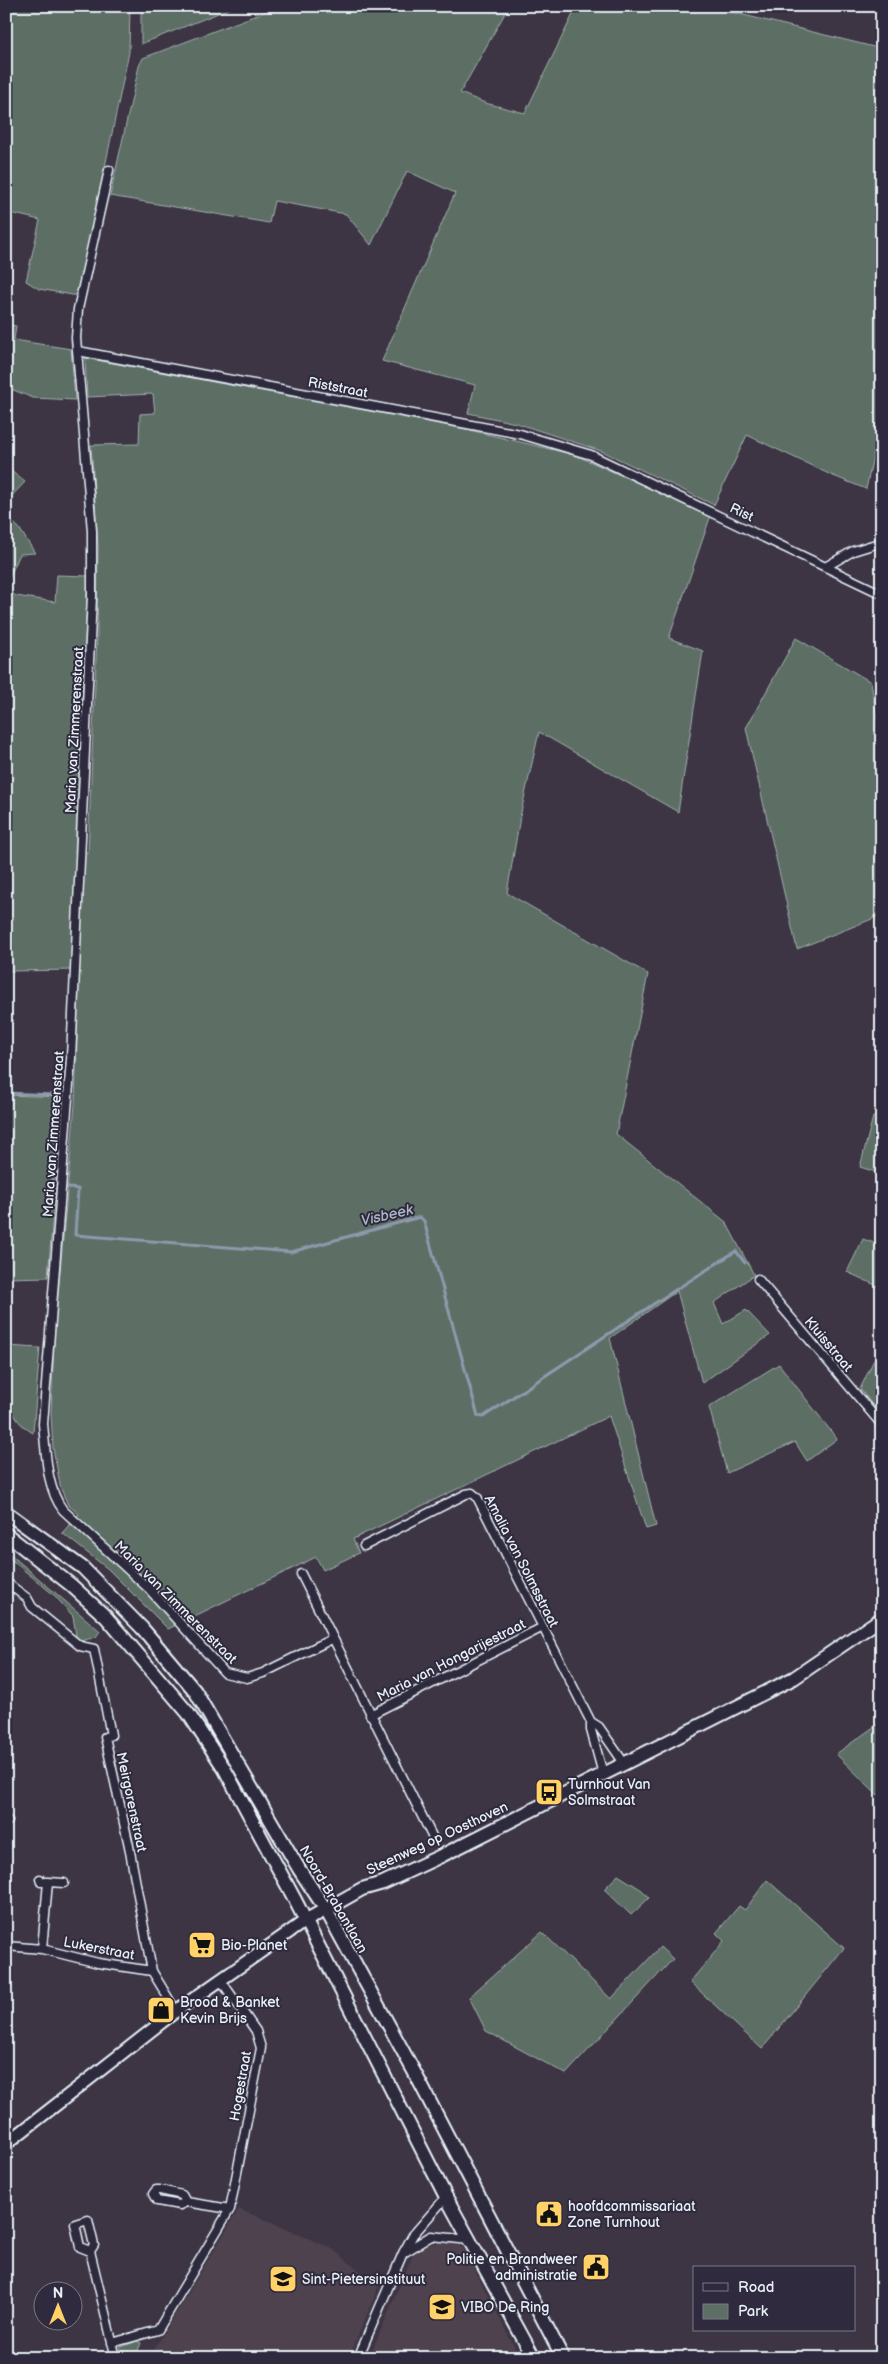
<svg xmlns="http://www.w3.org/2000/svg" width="888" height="2364" viewBox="0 0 888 2364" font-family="'Balsamiq Sans',sans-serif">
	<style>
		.built { fill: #4e424d }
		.green { fill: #5d6e65; stroke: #a2b0ae }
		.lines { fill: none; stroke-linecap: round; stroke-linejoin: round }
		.stream { stroke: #8d9aad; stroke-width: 3 }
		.street-casing { stroke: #e8f1f8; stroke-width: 11 }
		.secondary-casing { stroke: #e8f1f8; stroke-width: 15 }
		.primary-casing { stroke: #e8f1f8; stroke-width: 16 }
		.street { stroke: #2f2a3d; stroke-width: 8 }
		.secondary { stroke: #2f2a3d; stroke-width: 11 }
		.primary { stroke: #2f2a3d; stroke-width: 12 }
		.labels { text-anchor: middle; stroke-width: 4; stroke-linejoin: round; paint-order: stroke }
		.street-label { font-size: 14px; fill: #e8f1f8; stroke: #2f2a3d }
		.poi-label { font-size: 14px; fill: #e8f1f8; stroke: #2f2a3d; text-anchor: start }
		.water-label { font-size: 15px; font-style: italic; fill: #acb7c6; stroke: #2f2a3d }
	</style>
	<rect width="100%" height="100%" fill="#3d3544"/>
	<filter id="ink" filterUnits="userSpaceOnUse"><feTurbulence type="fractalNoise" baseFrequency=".02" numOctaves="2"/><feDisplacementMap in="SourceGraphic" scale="10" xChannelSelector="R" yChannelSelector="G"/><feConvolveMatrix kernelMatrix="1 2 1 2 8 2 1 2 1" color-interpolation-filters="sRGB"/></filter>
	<g filter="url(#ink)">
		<path class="built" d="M239,2209l92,39 48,38 -30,72h-200z
			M449,2242l14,5 57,111h-151l45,-106 16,-8z"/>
		<path class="green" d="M6,6h124l-1,46 -51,244 -39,-7 -13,-8 14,-61 -34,-8z
			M141,6h95l-95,38z
			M280,6h229l-49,87 25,10 40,10 52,-107h130l175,43v367l-16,73 -35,-14 -84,-40 -33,70 -110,-53 -88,-29 -48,-10 7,-28 -93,-24 73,-168 -48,-22 -36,74 -25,-31 -72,-13 -5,22 -159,-27 29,-130 4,-8z
			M6,324l10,2 -2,14 57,9 4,51 -42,-2 -27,-11z
			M85,358l380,71 110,26 136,60 -42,123 34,13 -25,161 -139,-80 -19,85 -13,76 141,81 -32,160 110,88 28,53 -40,28 9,21 23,-14 24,25 -68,48 -25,-92 -67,47 46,188 -10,3 -37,-113 -256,123 6,14 -36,17 -7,-13 -148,72 -60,-60 -46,-36 17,-19 -11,-9 -7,-16 -8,-41 -2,-33 3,-76 21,-235 4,-134 -73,1v-383l10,8 39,6 2,-27 31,1 -13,277 13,-1 9,-215 1,-92 -7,-100 48,-1 1,-30 15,-1 -2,-19 -66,3z
			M6,467l19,15 -19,20z
			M6,516l13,12 16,25 -15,1 -14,31z
			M796,638l75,44 11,67v166l-85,34 -51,-221z
			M6,1095l56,2 -14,180 -42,1z
			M873,1117l9,1v56l-22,-7z
			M863,1239l19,7v42l-35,-16z
			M882,1343v74l-22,-28z
			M6,1346l34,2 -7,85c-33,-19 -27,-54 -27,-87z
			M779,1364l58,75 -30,22 -12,-19 -68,31 -18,-66z
			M10,1554l90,77 -4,6 -19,5 -4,-26 -19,-21 -46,-38z
			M882,1721v71l-4,3 -42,-41z
			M618,1875l24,15 7,8 -18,17 -27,-26z
			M767,1880l77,68 -82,101 -72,-67 34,-41 -8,-8 23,-27 6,4z
			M542,1932l69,67 49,-52 13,12 -107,115 -80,-43 -17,-34z
			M137,2341l4,2 -6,15h-15l-1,-6 2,-5z"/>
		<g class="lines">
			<path class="stream" d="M6,1093l48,2 4,15 -6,76 26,3 -3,46 216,17 129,-35 4,4 52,188 2,7 5,1 169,-112 84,-54 9,12"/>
			<defs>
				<path id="street" d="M109,170l-31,139 -2,29 16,193v65l-21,462 -28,366c3,28 3,64 20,86l86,79 76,84 22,5 16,-5 69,-34
					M78,351l442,83 71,21 291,139
					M827,566l26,-15 29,-9
					M758,1279l124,146
					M364,1546l102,-52 6,-1 5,4 114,225v8l12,44
					M301,1574l132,264
					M6,1582l21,16 5,9 48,39 14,3 17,86 -6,2 24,109 23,125 24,40
					M370,1715l173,-88
					M591,1722l8,5 25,36
					M6,1821h2
					M40,1879l1,3h7
					M6,1946l36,3 56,14 54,8
					M42,1949l6,-67 16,1
					M186,2202l-6,3 -23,-4 -4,-7 3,-4h4l22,5 4,7 44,7
					M90,2251l-10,-4 -5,-23 13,-4 6,25 -4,6 26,107
					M405,2252l26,-16 38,4
					M112,2343l46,-13 72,-121 31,-161 -5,-17 -36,-52
					M358,2358l45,-105 10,-18 33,-38"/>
				<path id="secondary" d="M6,2144l170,-133 129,-90"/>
				<path id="primary" d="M6,1512l77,56 59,60 53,63 104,178 27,41 91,167 146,281
					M6,1534l65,51 35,32 82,96 36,55 70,130 152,299 88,161
					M305,1921l57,-32 21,-6 60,-28 351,-177 88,-60"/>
			</defs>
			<use href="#street" class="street-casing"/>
			<use href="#secondary" class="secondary-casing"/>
			<use href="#primary" class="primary-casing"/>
			<use href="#street" class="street"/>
			<use href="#secondary" class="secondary"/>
			<use href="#primary" class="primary"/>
		</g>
	</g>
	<defs>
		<symbol id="bus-square" viewBox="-11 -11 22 22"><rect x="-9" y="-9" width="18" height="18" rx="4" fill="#ffd166" stroke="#2f2a3d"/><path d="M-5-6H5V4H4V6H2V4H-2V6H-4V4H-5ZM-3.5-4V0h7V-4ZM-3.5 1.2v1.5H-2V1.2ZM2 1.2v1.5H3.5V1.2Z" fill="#111"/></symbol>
		<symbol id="supermarket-square" viewBox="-11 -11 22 22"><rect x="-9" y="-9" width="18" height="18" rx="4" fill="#ffd166" stroke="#2f2a3d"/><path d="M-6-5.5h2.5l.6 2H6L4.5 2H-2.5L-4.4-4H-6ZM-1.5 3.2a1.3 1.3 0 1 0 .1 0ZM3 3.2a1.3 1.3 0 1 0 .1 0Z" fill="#111"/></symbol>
		<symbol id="shop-square" viewBox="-11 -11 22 22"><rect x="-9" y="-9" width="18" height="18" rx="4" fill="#ffd166" stroke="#2f2a3d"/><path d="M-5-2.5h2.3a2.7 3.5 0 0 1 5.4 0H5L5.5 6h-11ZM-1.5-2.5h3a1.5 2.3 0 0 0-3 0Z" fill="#111"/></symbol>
		<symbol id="civic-square" viewBox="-11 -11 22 22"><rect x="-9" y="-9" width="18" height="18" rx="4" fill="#ffd166" stroke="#2f2a3d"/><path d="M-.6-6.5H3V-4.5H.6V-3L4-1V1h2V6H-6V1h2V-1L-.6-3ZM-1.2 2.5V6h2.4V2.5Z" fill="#111"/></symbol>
		<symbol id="school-square" viewBox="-11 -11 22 22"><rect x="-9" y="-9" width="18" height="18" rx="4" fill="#ffd166" stroke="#2f2a3d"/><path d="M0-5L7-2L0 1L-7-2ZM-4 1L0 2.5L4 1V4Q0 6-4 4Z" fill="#111"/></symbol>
	</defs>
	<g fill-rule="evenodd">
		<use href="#bus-square" x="533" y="1776" width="32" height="32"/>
		<use href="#supermarket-square" x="186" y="1929" width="32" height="32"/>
		<use href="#shop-square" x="145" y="1994" width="32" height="32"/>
		<use href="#civic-square" x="533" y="2198" width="32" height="32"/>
		<use href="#civic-square" x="580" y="2251" width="32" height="32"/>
		<use href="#school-square" x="267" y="2263" width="32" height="32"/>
		<use href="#school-square" x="426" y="2291" width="32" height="32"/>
	</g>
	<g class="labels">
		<g class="street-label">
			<text transform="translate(338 387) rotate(11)" y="5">Riststraat</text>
			<text transform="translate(742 512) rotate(25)" y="5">Rist</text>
			<text transform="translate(74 730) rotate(-87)" y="5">Maria van Zimmerenstraat</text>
			<text transform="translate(53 1134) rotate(-86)" y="5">Maria van Zimmerenstraat</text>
			<text transform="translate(829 1344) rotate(50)" y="5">Kluisstraat</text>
			<text transform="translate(522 1561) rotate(63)" y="5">Amalia van Solmsstraat</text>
			<text transform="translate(176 1602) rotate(45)" y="5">Maria van Zimmerenstraat</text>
			<text transform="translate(451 1660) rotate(-27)" y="5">Maria van Hongarijestraat</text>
			<text transform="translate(132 1802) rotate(78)" y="5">Meirgorenstraat</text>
			<text transform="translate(437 1838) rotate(-25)" y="5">Steenweg op Oosthoven</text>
			<text transform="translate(334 1899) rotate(60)" y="5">Noord-Brabantlaan</text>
			<text transform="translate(99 1948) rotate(11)" y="5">Lukerstraat</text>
			<text transform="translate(240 2086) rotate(-80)" y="5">Hogestraat</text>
		</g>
		<g class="poi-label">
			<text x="568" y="1789">Turnhout Van<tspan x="568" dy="16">Solmstraat</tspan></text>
			<text x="221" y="1950">Bio-Planet</text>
			<text x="180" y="2007">Brood &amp; Banket<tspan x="180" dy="16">Kevin Brijs</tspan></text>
			<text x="568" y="2211">hoofdcommissariaat<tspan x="568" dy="16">Zone Turnhout</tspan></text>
			<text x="577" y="2264" text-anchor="end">Politie en Brandweer<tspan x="577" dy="16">administratie</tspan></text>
			<text x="302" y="2284">Sint-Pietersinstituut</text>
			<text x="461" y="2312">VIBO De Ring</text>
		</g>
		<g class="water-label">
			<text transform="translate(387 1215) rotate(-13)" y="5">Visbeek</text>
		</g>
	</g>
	<rect width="888" height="2364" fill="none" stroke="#2f2a3d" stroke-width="25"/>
	<rect x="12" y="12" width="863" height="2339" fill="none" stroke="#e8f1f8" stroke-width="2" filter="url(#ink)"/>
	<rect x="693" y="2266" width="162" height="65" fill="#2f2a3d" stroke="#797a88"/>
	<rect x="703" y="2283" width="25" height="8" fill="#2f2a3d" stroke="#797a88"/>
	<text x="738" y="2292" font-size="15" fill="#e8f1f8">Road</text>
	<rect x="703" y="2304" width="25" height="15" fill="#5d6e65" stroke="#797a88"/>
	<text x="738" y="2316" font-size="15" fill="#e8f1f8">Park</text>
	<g transform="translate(58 2306)"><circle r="24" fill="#2f2a3d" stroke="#797a88"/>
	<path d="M0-4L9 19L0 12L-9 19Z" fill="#ffd166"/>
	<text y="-8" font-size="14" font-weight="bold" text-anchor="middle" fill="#e8f1f8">N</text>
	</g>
</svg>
